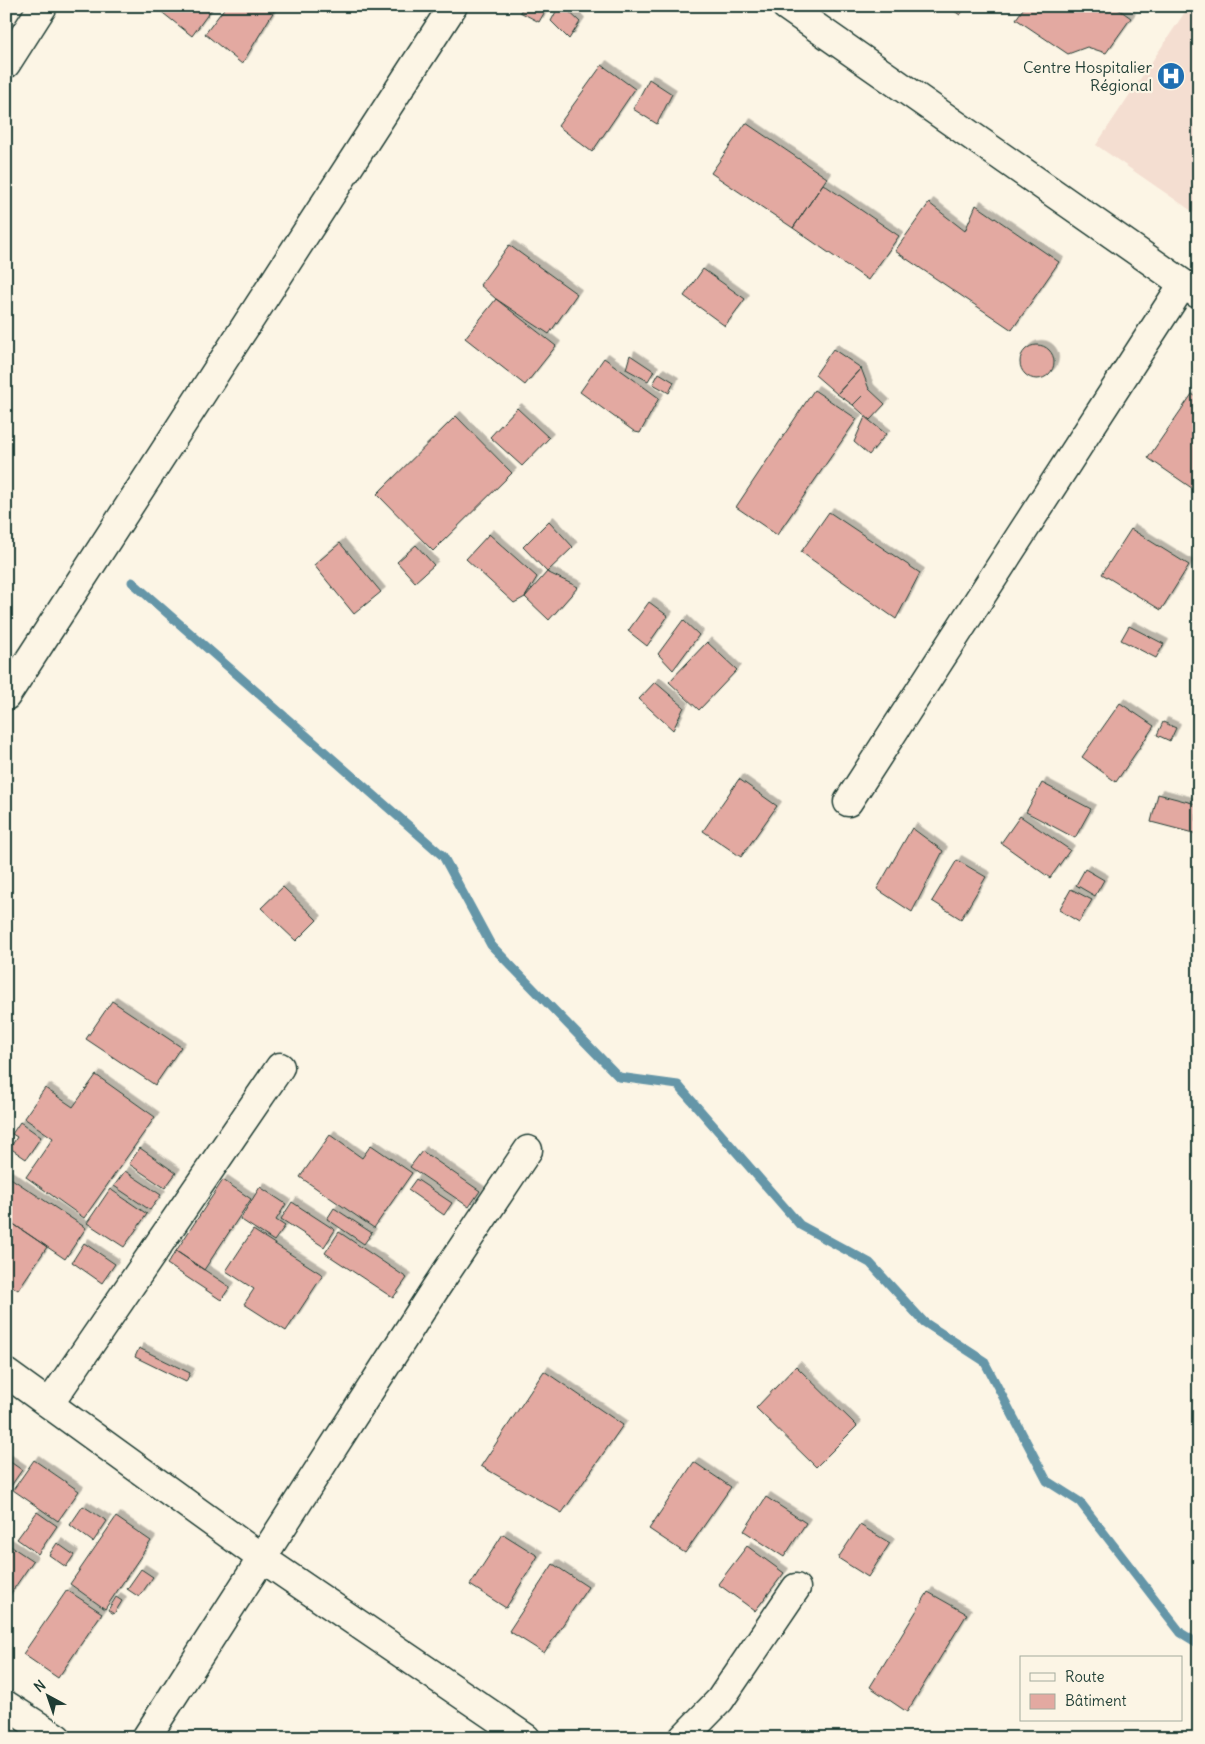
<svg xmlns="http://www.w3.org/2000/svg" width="1205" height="1744" viewBox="0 0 1205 1744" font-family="Delius,sans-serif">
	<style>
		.built { fill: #f4ded1 }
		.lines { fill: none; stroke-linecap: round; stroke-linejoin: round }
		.stream { stroke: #6596a8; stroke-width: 9 }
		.building { fill: #e3a9a1; stroke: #1f3d34; filter: url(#shadow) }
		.minor-casing { stroke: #1f3d34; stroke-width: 31 }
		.tertiary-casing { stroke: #1f3d34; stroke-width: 31 }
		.minor { stroke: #fcf5e5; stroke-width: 28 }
		.tertiary { stroke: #fcf5e5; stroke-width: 28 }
		.labels { text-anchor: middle; stroke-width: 4.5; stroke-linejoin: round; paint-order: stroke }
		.poi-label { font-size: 16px; fill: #1f3d34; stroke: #fcf5e5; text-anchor: end }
	</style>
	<defs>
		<filter id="shadow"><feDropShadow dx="4.5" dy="-4.5" stdDeviation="0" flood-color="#0004"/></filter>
	</defs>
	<rect width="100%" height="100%" fill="#fcf5e5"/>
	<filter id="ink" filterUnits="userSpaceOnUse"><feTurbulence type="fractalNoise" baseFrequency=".02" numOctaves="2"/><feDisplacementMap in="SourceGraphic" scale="10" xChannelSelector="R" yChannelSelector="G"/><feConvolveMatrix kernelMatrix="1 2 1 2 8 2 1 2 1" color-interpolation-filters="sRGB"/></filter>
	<g filter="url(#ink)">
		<path class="built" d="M1189,6h10v210l-103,-71z"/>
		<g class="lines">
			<path class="stream" d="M132,582l311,274 48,89 128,132 59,8 122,140 70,38 54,59 60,39 63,120 33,21 101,131 18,11"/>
		</g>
		<path class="building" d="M154,6h60l-22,30z
			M226,6h51l-35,58 -37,-30z
			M524,6h24l-9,16 -19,-10z
			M559,6h4l17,16 -11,17 -18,-18z
			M947,6h20l-7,9z
			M1025,6h89l17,12 -25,35 -19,-6 -19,7 -52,-35z
			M602,65l33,24 -43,63 -34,-26z
			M649,79l23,15 -15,30 -24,-15z
			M746,123l81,55 -34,50 -82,-55z
			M823,184l76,52 -31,44 -75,-52z
			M929,203l36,28 11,-26 83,57 -47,68 -117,-79z
			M509,245l68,49 -28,40 -53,-35 -16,-14z
			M703,269l42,30 -20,27 -41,-30z
			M496,299l60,47 -31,39 -60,-47z
			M1020 362a17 17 0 1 1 34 0a17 17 0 1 1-34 0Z
			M833,349l28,19 -24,26 -22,-19z
			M630,355l24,16 -6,10 -22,-12z
			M604,358l55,40 -19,35 -5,-1 -55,-40z
			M861,368l8,21 -16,16 -16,-11z
			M659,373l15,9 -5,11 -16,-9z
			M869,389l16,15 -15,16 -17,-15z
			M814,390l43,29 -80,116 -41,-28z
			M1192,394l7,5v94l-51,-35z
			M517,408l32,30 -27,28 -32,-29z
			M456,416l56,57 -79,78 -56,-57z
			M865,417l21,17 -17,21 -15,-13z
			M829,512l91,61 -24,46 -95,-67z
			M549,521l24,26 -26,25 -24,-25z
			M1131,529l58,36 -28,45 -59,-36z
			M489,534l48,43 -12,20 -11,6 -48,-44z
			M340,543l41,49 -27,22 -40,-49z
			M416,545l18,20 -19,17 -18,-20z
			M547,572l31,15 -29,33 -24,-23z
			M649,602l19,14 -21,30 -19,-15z
			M683,620l16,15 -26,35 -15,-16z
			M1129,626l35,18 -8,14 -35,-18z
			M707,642l30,28 -38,40 -30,-28z
			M655,682l29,25 -11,23 -34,-31z
			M1120,703l34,23 -38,56 -34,-25z
			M1163,722l13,6 -6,13 -13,-6z
			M739,779l38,27 -36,51 -38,-26z
			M1042,783l49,26 -16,29 -49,-26z
			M1158,794l38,10 1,30 -46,-12z
			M1020,816l50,34 -20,28 -49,-35z
			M912,828l31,23 -31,61 -35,-23z
			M957,860l29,17 -25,42 -29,-18z
			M1085,869l19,11 -9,16 -19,-11z
			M283,887l34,33 -21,21 -35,-33z
			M1071,889l21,11 -13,22 -20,-12z
			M112,1001l69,46 -26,38 -69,-46z
			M96,1075l59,42 -71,101 -58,-41 27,-39 -29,-20 21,-30 28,19z
			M20,1122l21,15 -15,22 -16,-11 7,-11 -5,-3z
			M330,1135l32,23 9,-13 41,28 -38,55 -74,-51z
			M140,1148l36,25 -11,15 -36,-24z
			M422,1151l58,40 -11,16 -59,-40z
			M125,1171l36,24 -11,15 -36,-24z
			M6,1175l80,53 -21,31 -59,-40z
			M416,1179l36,24 -8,12 -36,-25z
			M223,1180l28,19 -47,71 -28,-19z
			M260,1187l26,17 -10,16 9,6 -11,15 -34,-22z
			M110,1189l37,25 -23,33 -37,-24z
			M292,1202l43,28 -11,17 -43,-28z
			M334,1208l38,25 -8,11 -37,-25z
			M6,1219l41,28 -29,43 -12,-8z
			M253,1230l70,45 -37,56 -42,-27 10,-15 -28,-18z
			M339,1232l68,46 -14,20 -68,-45z
			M84,1243l31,21 -13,19 -30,-21z
			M176,1251l54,36 -9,13 -54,-36z
			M139,1348l51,25 -4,9 -51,-25z
			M796,1366l61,60 -41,41 -60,-59z
			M544,1371l79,54 -61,88 -81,-47z
			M6,1459l16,11 -16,23z
			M34,1460l45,31 -21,30 -45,-31z
			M694,1462l37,25 -46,66 -36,-24z
			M766,1497l40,26 -22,34 -40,-26z
			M83,1506l24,15 -14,21 -23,-17z
			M37,1512l20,14 -19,28 -21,-15z
			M116,1517l35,24 -46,68 -35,-25z
			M860,1525l30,18 -22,34 -30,-19z
			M503,1534l35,22 -32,52 -36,-23z
			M6,1543l27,18 -27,39z
			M57,1543l17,12 -8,12 -17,-12z
			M747,1546l37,27 -29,38 -37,-27z
			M553,1564l35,23 -44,66 -35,-22z
			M141,1569l12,8 -14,20 -12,-8z
			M67,1590l35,23 -44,65 -35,-24z
			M928,1592l39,22 -60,98 -37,-25z
			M116,1597l6,4 -8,13 -6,-4z"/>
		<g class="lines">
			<defs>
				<path id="minor" d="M786,6l412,288
					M6,64l37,-58
					M848,802l335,-518
					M6,1373l257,186 263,179
					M50,1403l230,-336
					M6,1705l51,33
					M146,1738l291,-452 91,-136
					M683,1738l37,-38 76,-112"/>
				<path id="tertiary" d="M6,696l447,-690"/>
			</defs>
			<use href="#minor" class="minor-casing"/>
			<use href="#tertiary" class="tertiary-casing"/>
			<use href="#minor" class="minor"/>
			<use href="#tertiary" class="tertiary"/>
		</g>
	</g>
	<defs>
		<symbol id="hospital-disc" viewBox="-11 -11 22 22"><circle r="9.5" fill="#1f6fb2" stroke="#fcf5e5"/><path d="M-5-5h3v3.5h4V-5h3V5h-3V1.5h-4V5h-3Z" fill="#fff"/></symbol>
	</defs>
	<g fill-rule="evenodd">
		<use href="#hospital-disc" x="1155" y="60" width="32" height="32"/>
	</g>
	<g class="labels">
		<g class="poi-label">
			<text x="1152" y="73">Centre Hospitalier<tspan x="1152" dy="18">Régional</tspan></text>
		</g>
	</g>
	<rect width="1205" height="1744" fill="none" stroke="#fcf5e5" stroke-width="25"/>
	<rect x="12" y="12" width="1180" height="1719" fill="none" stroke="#1f3d34" stroke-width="2" filter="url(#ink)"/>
	<rect x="1020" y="1656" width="162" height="65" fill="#fcf5e5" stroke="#a4ab9e"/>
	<rect x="1030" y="1673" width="25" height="8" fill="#fcf5e5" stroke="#a4ab9e"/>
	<text x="1065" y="1682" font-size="15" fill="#1f3d34">Route</text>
	<rect x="1030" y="1694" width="25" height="15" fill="#e3a9a1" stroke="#a4ab9e"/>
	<text x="1065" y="1706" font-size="15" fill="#1f3d34">Bâtiment</text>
	<g transform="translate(48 1696) rotate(320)" stroke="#fcf5e5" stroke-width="4" paint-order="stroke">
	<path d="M0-4L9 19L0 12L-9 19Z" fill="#1f3d34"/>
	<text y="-8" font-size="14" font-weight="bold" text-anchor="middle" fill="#1f3d34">N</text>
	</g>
</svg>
